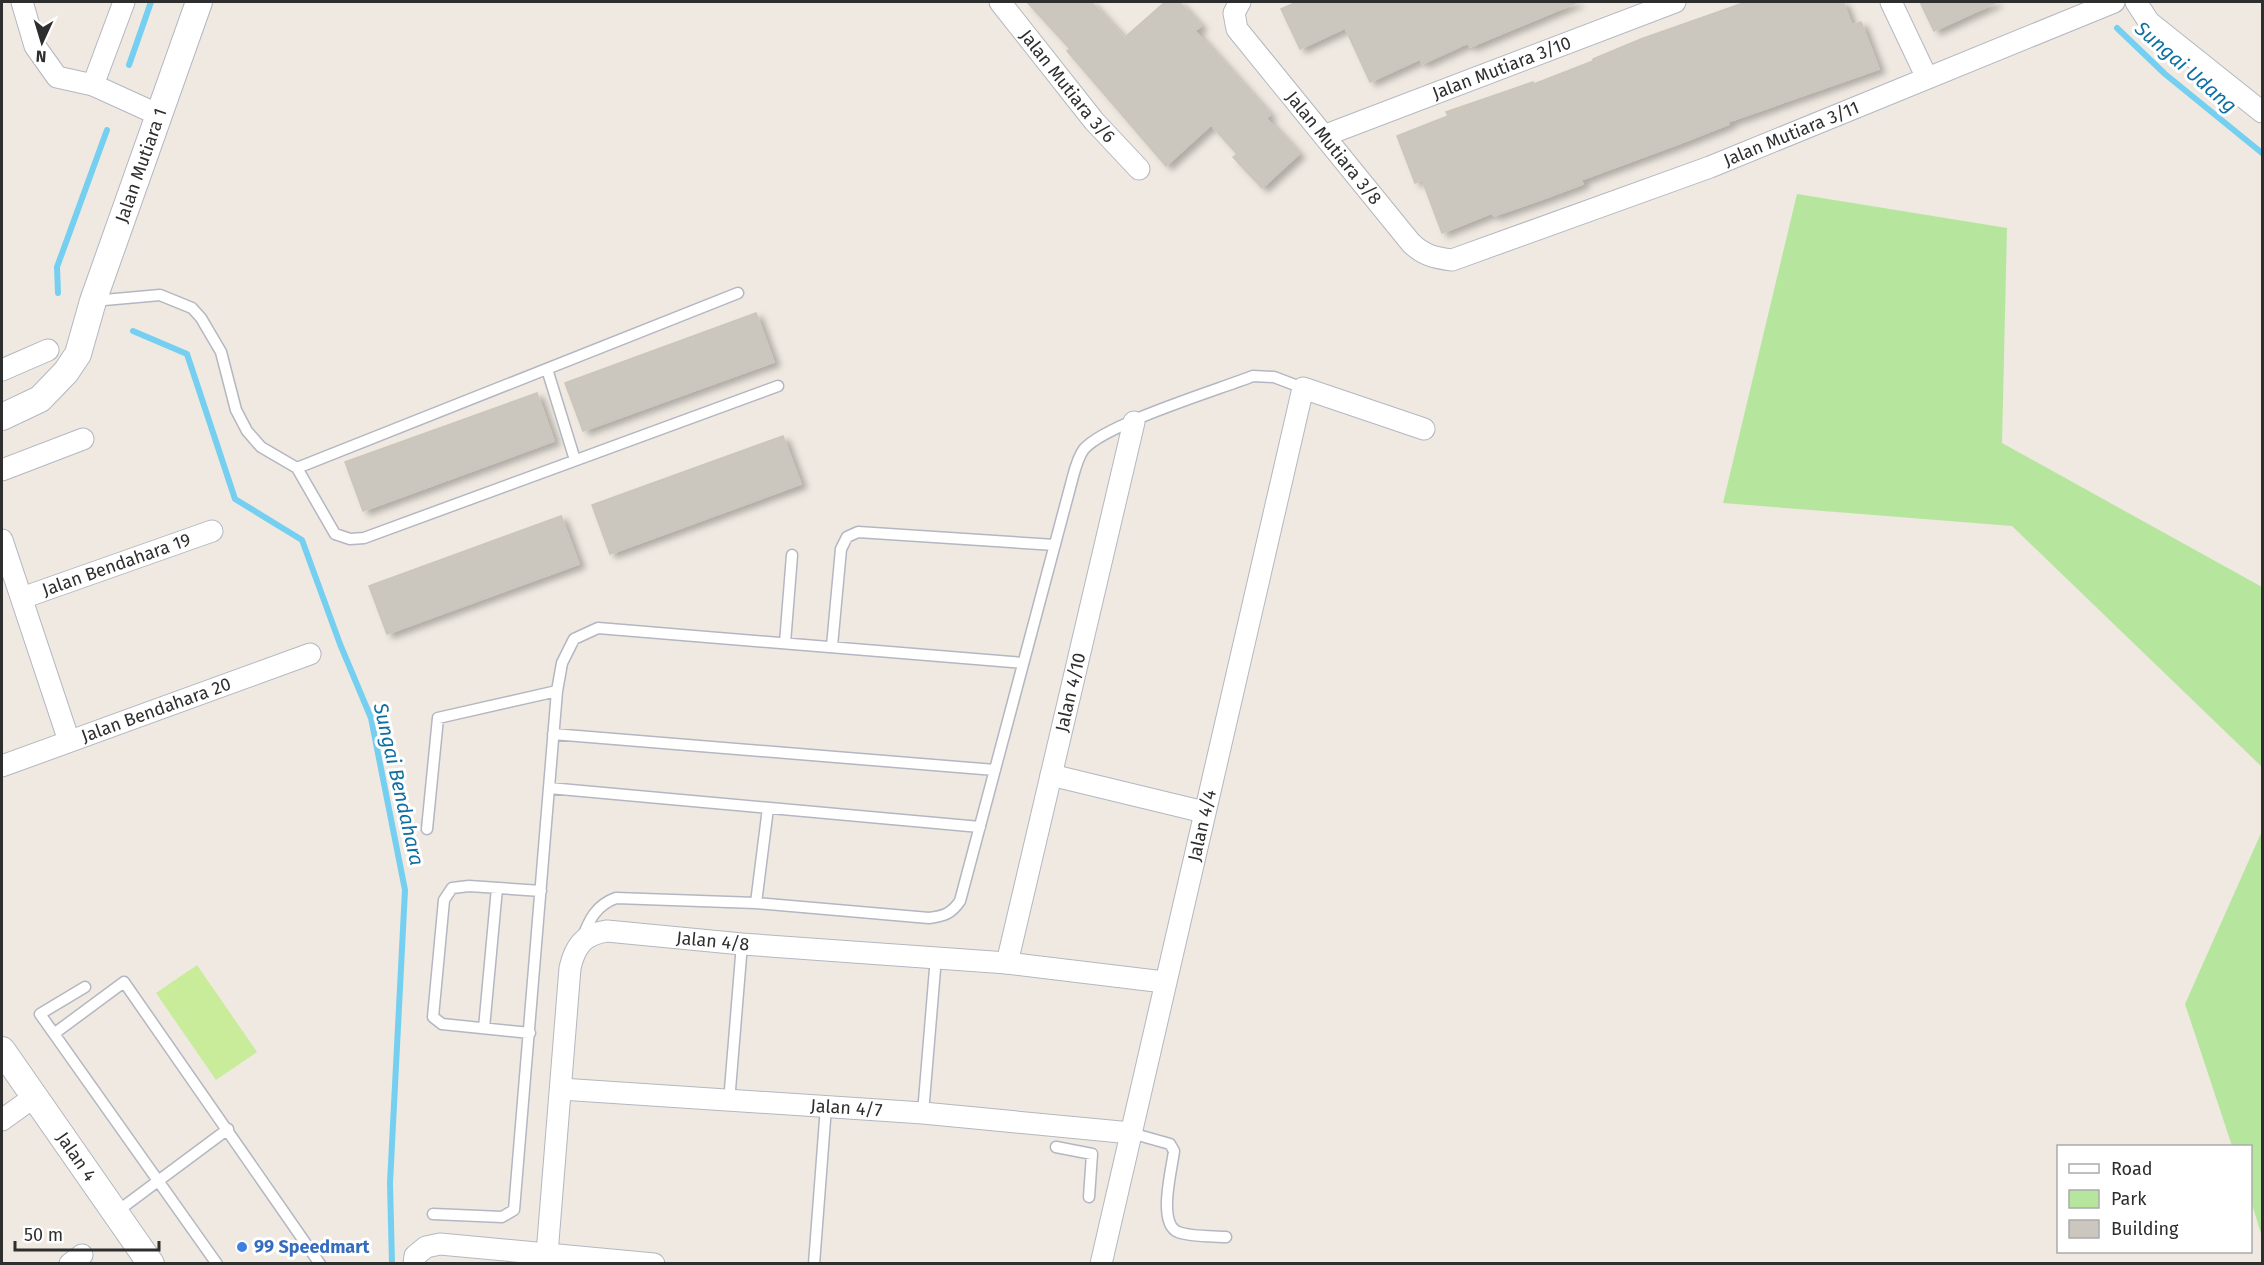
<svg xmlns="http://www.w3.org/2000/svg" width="2264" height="1265" viewBox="0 0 2264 1265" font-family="'Fira Sans',sans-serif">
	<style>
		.green { fill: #b6e59e }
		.pitch { fill: #c9ec9a }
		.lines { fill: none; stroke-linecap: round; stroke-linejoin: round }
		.stream { stroke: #75cff0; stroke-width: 6 }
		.building { fill: #cbc7bf; stroke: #cbc5ba; stroke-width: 1.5; filter: url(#shadow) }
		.service-casing { stroke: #b4b7c1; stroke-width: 13 }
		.minor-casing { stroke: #b4b7c1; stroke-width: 23 }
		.tertiary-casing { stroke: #b4b7c1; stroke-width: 28 }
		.service { stroke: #fff; stroke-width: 10 }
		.minor { stroke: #fff; stroke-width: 21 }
		.tertiary { stroke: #fff; stroke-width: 26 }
		.shop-dot { fill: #3f7fe0; stroke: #fff; stroke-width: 2 }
		.labels { text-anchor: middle; stroke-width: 6; stroke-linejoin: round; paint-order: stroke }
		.street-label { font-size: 18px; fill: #2e2e2e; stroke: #fff }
		.shop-label { font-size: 18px; font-weight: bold; fill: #366cbe; stroke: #fff; text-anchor: start }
		.water-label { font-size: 20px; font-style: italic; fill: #0d6fa3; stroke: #fff }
	</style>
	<defs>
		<filter id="shadow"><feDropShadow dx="6" dy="4" stdDeviation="3" flood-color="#0004"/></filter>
	</defs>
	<rect width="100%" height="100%" fill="#efe9e1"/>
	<path class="green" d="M1797,194l210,34 -5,215 260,144v180l-250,-241 -289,-23z
		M2262,831v406l-11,-36 -1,-55h-18l-47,-142z"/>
	<path class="pitch" d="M197,965l60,87 -41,28 -60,-87z"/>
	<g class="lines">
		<path class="stream" d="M2117,28l48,46 97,79
			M129,65l22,-63
			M58,293l-1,-26 50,-137
			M133,331l54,23 48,145 67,41 38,104 31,74 34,172 -15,293 2,81"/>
	</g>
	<path class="building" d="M1027,2h64l33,36 41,-36h14l22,24 -6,5 75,84 -4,3 33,36 -37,34 -29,-31 4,-3 -26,-29 -45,41 -99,-115 3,-2z
		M1297,2h281l-108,45 -2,-4 -46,21 -2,-5 -50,23 -25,-54 -45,21 -19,-40z
		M1746,2h97l9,23 9,-3 18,47 -151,53 1,2 -48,19 -100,37 2,4 -40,15 -49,17 -2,-3 -50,20 -20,-53 -7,3 -18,-47 51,-20 -2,-4 87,-30 1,2 59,-23v-2l48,-20z
		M1920,2h77l-63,29z
		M756,313l18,49 -191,69 -18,-48z
		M537,393l17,48 -191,70 -18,-49z
		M783,436l18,48 -191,70 -18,-49z
		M561,516l18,48 -192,70 -18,-48z"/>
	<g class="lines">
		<defs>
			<path id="service" d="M93,301l67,-6 32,13 9,10 20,34 15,58 11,21 14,16 36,21 38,66 15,5 14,-1 414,-152
				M547,369l28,91
				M297,468l441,-175
				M785,643l7,-88
				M832,646l9,-97 6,-12 11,-5 197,13
				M553,734l442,36
				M549,788l431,39
				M427,829l11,-111 119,-27
				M756,903l12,-95
				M582,939c7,-19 14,-34 34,-41l140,5 173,15c15,-2 22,-4 31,-17l111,-417c3,-11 6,-26 13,-35 22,-25 133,-59 169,-73l21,1 29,11
				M85,987l-45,27 177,250
				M484,1028l13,-140
				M55,1033l69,-51 196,282
				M530,1033l-88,-9 -9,-7 11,-117 8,-12 17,-2 72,5
				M729,1102l13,-158
				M923,1113l13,-156
				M1131,1133l39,11 4,7c-2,18 -17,72 4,81 13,5 34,4 48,5
				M1056,1147l36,7 -3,43
				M115,1213l113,-84
				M433,1214l69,3 12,-7 43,-519 5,-28 12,-24 24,-11 425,35
				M814,1264l12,-157"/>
			<g id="minor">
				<path d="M22,2l13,44 22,31 36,8"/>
				<path d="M124,2l-31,83 66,30"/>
				<path id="s1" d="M1000,2l94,119 45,48"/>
				<path id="s2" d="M1240,2l-6,11 3,16 174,214c12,12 24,15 41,17l258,-93 404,-165"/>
				<path d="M1891,2l36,76"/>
				<path d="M2136,2l13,20 113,90"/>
				<path id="s3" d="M1326,135l349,-133"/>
				<path d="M2,370l46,-20"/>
				<path d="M2,470l81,-31"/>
				<path d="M2,540l67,201"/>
				<path id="s4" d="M22,598l190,-67"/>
				<path id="s5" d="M2,766l308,-112"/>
				<path d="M1051,775l153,37"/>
				<path id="s6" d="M1007,963l127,-541"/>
				<path id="s7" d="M561,1089l362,24 208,20"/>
				<path d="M2,1120l32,-23"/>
				<path id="s8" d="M547,1254l23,-286c5,-22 14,-34 37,-37l135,13 265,19 157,19"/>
				<path d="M70,1264l12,-9"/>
				<path d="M414,1264l1,-8 11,-9 14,-3 214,20"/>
				<path id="s9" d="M1101,1264l202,-876 121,41"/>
			</g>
			<g id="tertiary">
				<path id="s10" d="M2,417l38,-18 26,-27 12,-18 15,-53 106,-299"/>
				<path id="s11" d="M2,1050l149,214"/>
			</g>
		</defs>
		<use href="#service" class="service-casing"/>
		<use href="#minor" class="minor-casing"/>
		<use href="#tertiary" class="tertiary-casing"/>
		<use href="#service" class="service"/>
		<use href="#minor" class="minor"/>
		<use href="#tertiary" class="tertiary"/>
	</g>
	<circle class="shop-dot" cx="242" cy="1247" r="6"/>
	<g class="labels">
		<g class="street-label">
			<text dy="6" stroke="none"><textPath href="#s3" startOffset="188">Jalan Mutiara 3/10</textPath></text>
			<text dy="6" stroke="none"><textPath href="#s1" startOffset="108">Jalan Mutiara 3/6</textPath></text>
			<text dy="6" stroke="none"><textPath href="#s2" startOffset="712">Jalan Mutiara 3/11</textPath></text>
			<text dy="6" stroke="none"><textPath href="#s2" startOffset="182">Jalan Mutiara 3/8</textPath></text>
			<text dy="6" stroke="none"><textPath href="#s10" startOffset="300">Jalan Mutiara 1</textPath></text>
			<text dy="6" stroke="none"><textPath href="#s4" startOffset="100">Jalan Bendahara 19</textPath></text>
			<text dy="6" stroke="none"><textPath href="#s6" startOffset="278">Jalan 4/10</textPath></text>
			<text dy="6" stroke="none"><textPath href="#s5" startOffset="164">Jalan Bendahara 20</textPath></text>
			<text dy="6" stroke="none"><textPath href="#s9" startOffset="450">Jalan 4/4</textPath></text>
			<text dy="6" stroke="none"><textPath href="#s8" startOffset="450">Jalan 4/8</textPath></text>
			<text dy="6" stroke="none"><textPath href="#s7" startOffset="286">Jalan 4/7</textPath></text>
			<text dy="6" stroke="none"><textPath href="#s11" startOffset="130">Jalan 4</textPath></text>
		</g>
		<g class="shop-label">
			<text x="254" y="1253">99 Speedmart</text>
		</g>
		<g class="water-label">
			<text transform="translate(2186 67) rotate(41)" y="7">Sungai Udang</text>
			<text transform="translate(399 784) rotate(77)" y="7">Sungai Bendahara</text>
		</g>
	</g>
	<rect width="2264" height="1265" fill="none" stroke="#2e2e2e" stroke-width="6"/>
	<rect x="2057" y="1145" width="195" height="108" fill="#ffffff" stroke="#ababab" stroke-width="1.5"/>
	<rect x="2069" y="1164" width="30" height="9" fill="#ffffff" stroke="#ababab" stroke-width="1.5"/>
	<text x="2111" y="1175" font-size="18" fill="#2e2e2e">Road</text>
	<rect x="2069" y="1190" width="30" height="18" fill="#b6e59e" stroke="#ababab" stroke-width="1.5"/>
	<text x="2111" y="1205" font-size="18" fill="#2e2e2e">Park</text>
	<rect x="2069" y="1220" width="30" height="18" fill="#cbc7bf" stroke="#ababab" stroke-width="1.5"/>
	<text x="2111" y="1235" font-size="18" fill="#2e2e2e">Building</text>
	<g transform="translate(42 42) rotate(184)" stroke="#ffffff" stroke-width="4.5" paint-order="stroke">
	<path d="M0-4.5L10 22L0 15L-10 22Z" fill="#2e2e2e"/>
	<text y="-9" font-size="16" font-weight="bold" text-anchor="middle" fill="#2e2e2e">N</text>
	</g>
	<path d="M15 1241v9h144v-9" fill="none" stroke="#2e2e2e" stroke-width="3"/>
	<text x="24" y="1241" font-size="18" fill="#2e2e2e" stroke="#ffffff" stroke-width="4.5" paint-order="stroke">50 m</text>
</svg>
